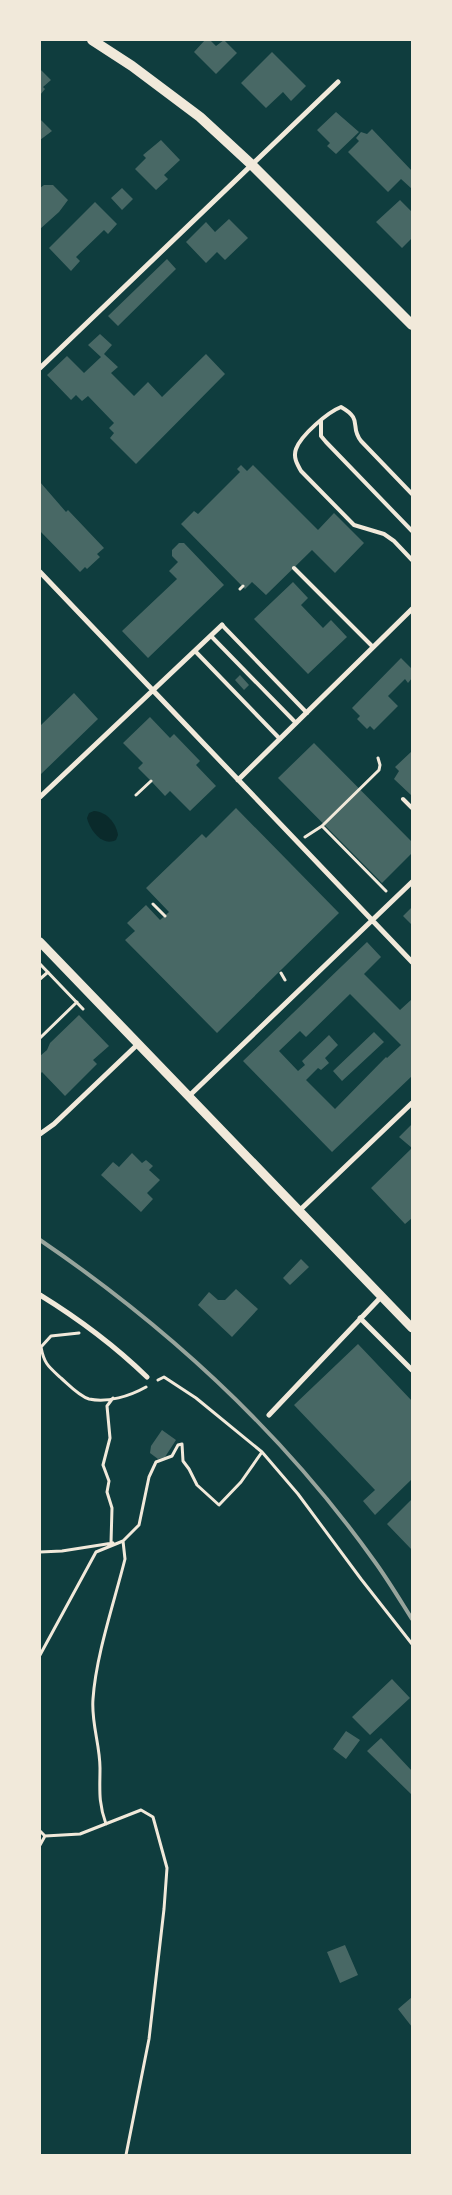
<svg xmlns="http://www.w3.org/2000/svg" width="452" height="2195" viewBox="0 0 452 2195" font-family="'Noto Sans',sans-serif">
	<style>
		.water { fill: #0a2a2b }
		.building { fill: #486865; fill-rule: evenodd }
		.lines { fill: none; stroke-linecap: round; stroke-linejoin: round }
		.path { stroke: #f1e9da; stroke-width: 3 }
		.service { stroke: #f1e9da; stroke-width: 4 }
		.minor { stroke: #f1e9da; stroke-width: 5 }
		.tertiary { stroke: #f1e9da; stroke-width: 9 }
		.secondary { stroke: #f1e9da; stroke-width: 10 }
		.rail { stroke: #97a49c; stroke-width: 4 }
	</style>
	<rect width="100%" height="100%" fill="#0f3d3e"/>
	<path class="water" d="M94,811c13,1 22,12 24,24l-2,5c-14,7 -26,-10 -29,-22l2,-5z"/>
	<path class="building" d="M205,40h5l6,6 8,-6 13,13 -21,21 -22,-22z
		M272,52l34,34 -15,15 -8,-9 -17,16 -25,-25z
		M40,69l11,11 -8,7 2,2 -5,6z
		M336,112l23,20 -23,22 -9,-8 3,-3 -13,-13z
		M40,119l12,12 -12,9z
		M372,129l40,42v18l-11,-10 -13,13 -40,-40 11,-11 -3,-3 5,-6 6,2z
		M161,140l19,20 -16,15 4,4 -12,11 -21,-21 11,-11 -3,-3z
		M44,185h9l15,15 -9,12 -19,17v-41z
		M122,188l11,11 -11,11 -11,-12z
		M400,200l12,12v26l-10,10 -26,-26z
		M95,202l22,22 -9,10 -4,-4 -28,27 4,4 -9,10 -22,-23z
		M229,219l19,19 -23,22 -8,-8 -11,11 -20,-21 20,-20 9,10z
		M167,259l9,10 -58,57 -10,-10z
		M100,334l12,11 -8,9 14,13 -7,6 23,23 14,-14 14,15 44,-43 19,20 -89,90 -26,-26 4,-5 -5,-5 5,-5 -26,-27 -6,5 -6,-6 -5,5 -24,-25 20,-19 17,17 17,-16 -13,-12z
		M241,465l6,6 6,-6 65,65 16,-17 30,30 -29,30 -23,-23 -46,45 -14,-13 -7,7 -64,-65 13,-13 4,3 42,-42 -3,-3z
		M40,482l26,30 2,-2 36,38 -7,6 3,3 -13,12 -2,-2 -5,5 -40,-41z
		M179,543h5l40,42 -76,73 -26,-27 55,-52 -8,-8 9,-9 -6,-6v-6z
		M293,582l15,16 -7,7 22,23 8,-8 16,17 -39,37 -54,-55z
		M401,658l11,11v9l-4,5 -3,-4 -17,17 10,10 -24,24 -4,-4 -3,3 -10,-10 3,-3 -8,-8z
		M240,675l9,10 -5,5 -9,-10z
		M74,693l24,26 -58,56v-49z
		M150,717l20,21 4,-4 26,27 -4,4 20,21 -26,25 -20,-20 -5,5 -14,-15 -13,-13 5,-5 -20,-20z
		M314,743l98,99v11l-30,30 -104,-105z
		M412,751v45l-18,-17 5,-8 -4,-4z
		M236,808l103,105 -122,120 -92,-93 10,-9 -8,-8 19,-18 14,15 9,-8 -23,-24 56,-54 4,4z
		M412,907v18l-9,-9z
		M367,942l14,15 -17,17 36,36 12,-11v77l-80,76 -89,-91zM350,994l51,51 -14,13 -1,-1 -51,52 -29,-29 12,-12 3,2 8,-7 -4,-5 13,-13 -9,-10 -27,26 3,4 -7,6 -19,-20 21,-20 6,6z
		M79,1015l30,31 -16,14 4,4 -32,32 -23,-24 -2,2v-18l7,-6 3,-7z
		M374,1032l10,10 -42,39 -9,-10z
		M412,1124v94l-7,6 -34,-36 41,-40 -13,-11z
		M132,1153l10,10 4,-3 7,6 -4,4 11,10 -13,13 6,6 -12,13 -40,-37 12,-13 6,5z
		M301,1259l8,8 -19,18 -7,-7z
		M236,1289l22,20 -26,28 -34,-32 11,-13 9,8h7z
		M358,1344l54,57v78l-37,36 -12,-14 12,-11 -81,-85z
		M162,1430l14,10 -11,17 -7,2 -8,-6 1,-7z
		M412,1499v51l-25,-26z
		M392,1679l18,19 -40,37 -18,-18z
		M346,1731l14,9 -14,19 -13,-10z
		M381,1738l31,33v24l-45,-44z
		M345,1945l13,30 -18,8 -13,-31z
		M412,1997v30l-14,-18z"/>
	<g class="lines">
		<path class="path" d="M240,589l3,-3
			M136,795l15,-14
			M322,826l64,65
			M305,837l17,-11 57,-56 1,-5 -2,-7
			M153,904l12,12
			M40,964l43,45
			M281,973l4,7
			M40,979l8,-7
			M40,1038l37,-36
			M79,1333l-28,3 -10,11c3,17 8,20 20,31 8,7 18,18 28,21 19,4 41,-3 57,-12
			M158,1380l6,-3 32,21 66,54 36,42 63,85 51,65
			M182,1444l1,17 6,8 8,16 22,20 22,-23 21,-30
			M111,1543l1,-35 -5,-16 2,-11 -6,-16 7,-27 -3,-32 6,-8
			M40,1552l22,-1 51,-8
			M40,1655l56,-103 27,-11
			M106,1824c-8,-22 -6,-35 -6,-56 0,-23 -9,-46 -7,-69 3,-44 21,-96 32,-140l-2,-18 16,-16 10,-48 7,-15 16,-6 6,-11 4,-1
			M40,1831l5,5 35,-2 61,-24 12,7 14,51 -3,41 -15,130 -23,116
			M40,1845l5,-9"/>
		<path class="service" d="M321,420v16l5,6 86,89
			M412,494l-51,-53c-12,-15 3,-21 -20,-34 -13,5 -40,28 -45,42 -3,8 1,15 5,22l53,54 30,9 10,7 18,19
			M294,568l79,79
			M222,625l85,88
			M211,636l85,87
			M195,651l85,88
			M403,799l9,9"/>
		<path class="minor" d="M40,368l298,-286
			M40,572l372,390
			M238,780l174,-171
			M40,797l182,-172
			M189,1096l223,-214
			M40,1134l14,-10 84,-80
			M299,1211l113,-108
			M40,1295c39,24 74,50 107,82
			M360,1318l52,52
			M269,1415l113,-119"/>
		<path class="tertiary" d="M40,942l372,386"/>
		<path class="secondary" d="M92,40l40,26 68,51 52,48 160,160"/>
		<path class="rail" d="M40,1240c129,88 244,194 335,322 13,18 25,38 37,57"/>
	</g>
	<rect width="452" height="2195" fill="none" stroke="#f1e9da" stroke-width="82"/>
</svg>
